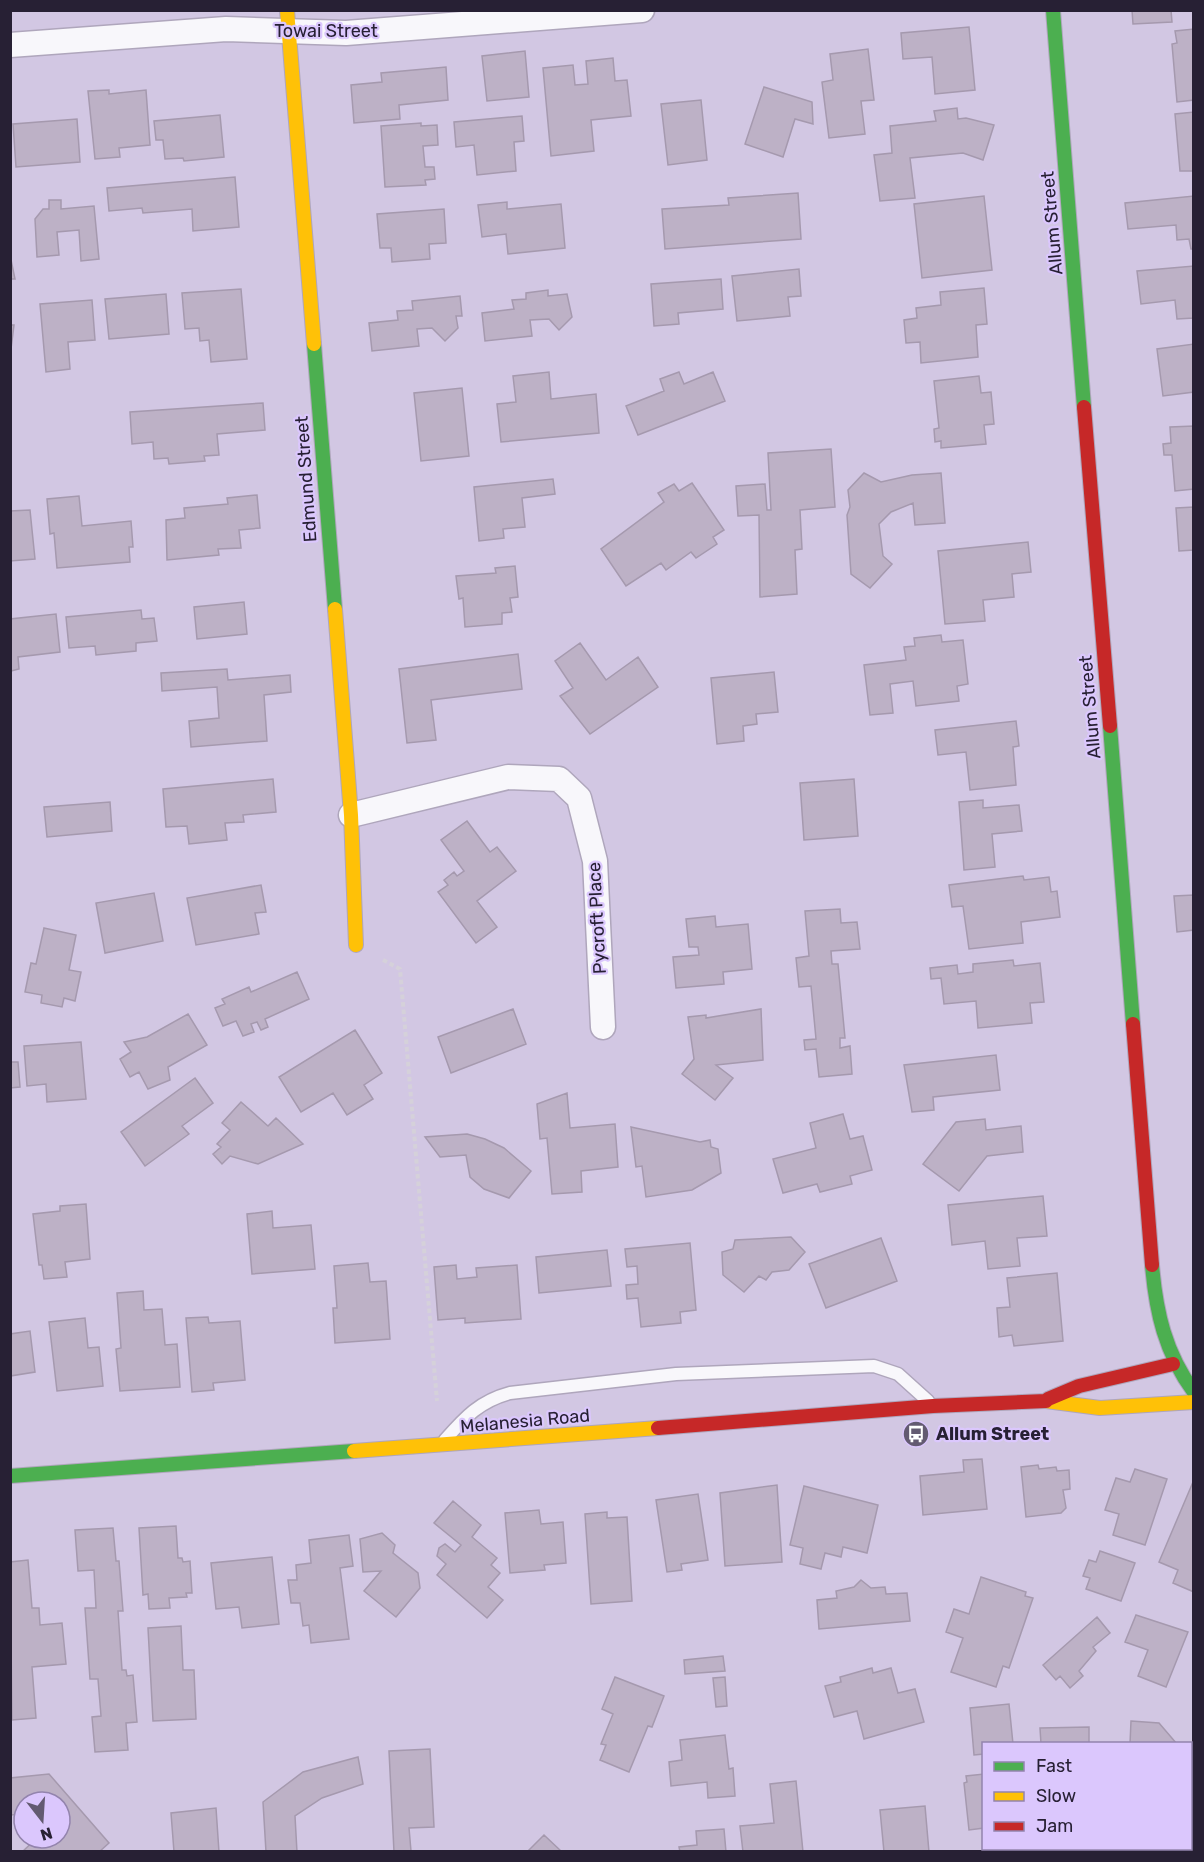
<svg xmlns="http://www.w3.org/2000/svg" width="1204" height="1862" viewBox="0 0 1204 1862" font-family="Rubik,sans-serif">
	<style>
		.building { fill: #bdb1c6; stroke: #a599ae; stroke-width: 1.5 }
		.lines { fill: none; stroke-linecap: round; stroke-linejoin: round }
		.lane-casing { stroke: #afa6bc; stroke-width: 15 }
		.street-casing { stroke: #afa6bc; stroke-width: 27 }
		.fast-casing { stroke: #afa6bc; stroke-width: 16 }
		.slow-casing { stroke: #afa6bc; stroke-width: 16 }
		.jam-casing { stroke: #afa6bc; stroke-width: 16 }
		.path { stroke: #d5d1da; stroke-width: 4; stroke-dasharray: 4.5 3; stroke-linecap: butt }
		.lane { stroke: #f8f7fb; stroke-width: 12 }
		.street { stroke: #f8f7fb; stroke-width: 24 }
		.fast { stroke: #4caf50; stroke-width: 14 }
		.slow { stroke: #ffc107; stroke-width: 14 }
		.jam { stroke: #c62828; stroke-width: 14 }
		.labels { text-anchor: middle; stroke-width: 4.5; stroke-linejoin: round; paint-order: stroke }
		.street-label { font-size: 18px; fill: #272034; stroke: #dbc7fd }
		.poi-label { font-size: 18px; font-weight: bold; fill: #272034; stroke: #dbc7fd; text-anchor: start }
	</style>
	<rect width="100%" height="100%" fill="#d2c7e3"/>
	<path class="building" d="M1132,10h39l1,12 -39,2z
		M969,27l6,63 -40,4 -3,-37 -29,2 -2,-26z
		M1194,29v71l-17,2 -5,-58 5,-1 -2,-12z
		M868,49l6,51 -13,1 4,33 -36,4 -7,-56 11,-2 -3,-26z
		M525,51l4,46 -42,4 -5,-45z
		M613,58l2,23 12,-1 4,36 -40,4 3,31 -43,5 -8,-88 30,-3 2,20 13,-1 -2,-23z
		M446,67l2,33 -49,5 1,14 -46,4 -3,-38 31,-3 -1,-9z
		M764,87l48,15 1,22 -18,-5 -12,38 -38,-13z
		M109,90v4l37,-4 4,55 -31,3 1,9 -25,2 -7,-68z
		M701,100l6,60 -39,5 -7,-61z
		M957,108l1,11 8,-1 28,7 -11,35 -20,-7 -53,5 5,40 -35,3 -6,-46 18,-2 -2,-27 46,-5 -2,-10z
		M1194,112v68l-1,-9h-13l-5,-57z
		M220,115l4,42 -40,4 -1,-3 -18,1 -2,-19h-7l-2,-19z
		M522,116l2,25 -10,1 2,29 -39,4 -3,-30 -18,2 -2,-25z
		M77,119l3,43 -64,5 -3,-43z
		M421,123v3l16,-1 1,20 -15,1 2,21h9l1,12 -10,1 1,5 -41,2 -4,-61z
		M235,177l4,50 -46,4 -1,-22 -49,4 -1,-5 -33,3 -2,-23z
		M798,193l3,46 -136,10 -3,-40 67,-4 -1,-7z
		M984,196l8,74 -70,8 -8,-74z
		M1194,196v53h-3l-2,-10 -12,1 -1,-15 -48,4 -3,-26z
		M49,200h12v9l33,-3 5,53 -18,2 -2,-31 -22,2 2,23 -22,2 -2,-38 8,-10h6z
		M507,202v7l54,-5 4,44 -57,6 -2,-20 -24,3 -4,-32z
		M444,209l2,34 -17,1 1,15 -38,3 -1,-14h-11l-3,-34z
		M10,255l5,24h-5z
		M1194,266v52l-17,1 -2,-19 -34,4 -4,-33z
		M799,269l2,27 -13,1 2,19 -53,5 -5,-45z
		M721,279l2,30 -45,4 1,11 -25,2 -3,-42z
		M984,288l3,36 -11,1 2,32 -57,6 -1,-21 -14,1 -2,-23 13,-2 -1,-10 25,-3 -1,-13z
		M241,289l6,70 -36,3 -2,-22 -9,1 -1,-13 -14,1 -3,-36z
		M548,290v6l19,-2 5,23 -13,13 -10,-11 -19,1 2,16 -47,5 -3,-28 32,-4 -2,-9 14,-1v-6z
		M166,294l3,40 -60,5 -4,-40z
		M460,296l2,20h-6l2,12 -13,13 -13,-13 -15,1 2,17 -47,5 -3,-28 29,-3 -1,-9 16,-1 -1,-9z
		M92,300l3,40 -27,2 2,27 -24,3 -6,-68z
		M10,325h4l-3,24 -1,-1z
		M1194,344v48l-31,4 -6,-47z
		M549,372l2,27 45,-5 3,39 -98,9 -4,-38 19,-2 -3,-26z
		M679,372l5,12 29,-12 12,29 -87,34 -12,-29 38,-15 -4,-12z
		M979,376l2,17 10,-1 3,32 -10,1 2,19 -45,4v-7l-6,1 -1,-13 5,-1 -5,-47z
		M462,388l7,68 -48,5 -7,-68z
		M263,403l2,27 -48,4 2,21 -15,1 1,5 -36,3 -1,-6 -14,1 -1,-17 -21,2 -2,-32z
		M1194,426v63l-19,2 -3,-36h-8l-1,-11 8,-1 -1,-16z
		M831,449l4,58 -35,3 2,39 -7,1 2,44 -37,3 -1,-82 -21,1 -2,-30 29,-2 2,26h4l-3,-57z
		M864,473l17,9 31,-7 29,-2 4,50 -30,2 -2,-22 -22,9 -12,12 4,32 9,8 -22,24 -19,-14 -4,-59 3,-8 -2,-17z
		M553,479l2,15 -33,4 3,29 -22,2 1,9 -25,3 -5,-54z
		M692,483l32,47 -11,7 4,7 -21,14 -5,-6 -25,18 -5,-7 -35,23 -25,-37 63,-47 -6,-9 16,-9 5,7z
		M257,495l3,33 -21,2 2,18 -23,1 1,6 -52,5 -1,-40 19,-2 -1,-10 44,-4 -1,-6z
		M79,496l3,30 49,-5 2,26h-4l1,15 -73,6 -3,-35 -4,1 -3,-35z
		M1194,507v43l-15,1 -3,-43z
		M30,510l5,49 -25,2v-50z
		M1028,542l3,30 -19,2 2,23 -31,3 2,21 -40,3 -7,-73z
		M515,566l3,31 -8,1 2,14 -10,1v11l-37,3 -2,-29 -4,1 -3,-23 40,-3 -1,-5z
		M244,602l3,32 -50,5 -3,-32z
		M141,610l1,9 12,-1 3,23 -21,2v8l-40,4 -1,-9 -26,2 -3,-31z
		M56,614l4,38 -42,5 1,12 -8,2 -1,-52z
		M941,635l1,7 21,-2 5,44 -11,2 2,15 -43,5 -3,-25 -23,3 3,29 -23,2 -6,-50 42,-5 -2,-13 11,-1 -1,-8z
		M580,643l26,37 32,-23 20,30 -68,47 -30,-38 13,-8 -18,-27z
		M518,654l4,35 -91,11 5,40 -29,3 -8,-74z
		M227,669l1,11 62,-5 1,17 -27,3 3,46 -76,6 -2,-26 30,-3 -2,-31 -55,4 -1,-18z
		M774,672l4,40 -22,2 1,10 -14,2 1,15 -27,3 -6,-66z
		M1016,721l3,25 -6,1 3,38 -46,5 -4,-38 -28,3 -3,-25z
		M273,779l3,33 -33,3 1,7 -19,1 2,17 -38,4 -2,-18 -21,1 -3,-38z
		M854,779l4,57 -54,4 -4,-57z
		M983,800v8l36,-3 3,26 -30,3 3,33 -31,3 -5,-68z
		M110,802l2,29 -65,6 -3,-30z
		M467,821l23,31 7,-5 19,24 -39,30 20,26 -21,16 -38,-51 10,-7 -4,-5 10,-8 3,4 7,-5 -23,-31z
		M1023,876l1,4 25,-3 2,15 6,-1 3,26 -39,5 2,21 -54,6 -6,-43 -11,1 -3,-22z
		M261,885l5,27 -11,1 4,21 -63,11 -9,-47z
		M154,893l9,48 -58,12 -9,-50z
		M1194,895v35l-17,2 -3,-36z
		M840,909l1,14 16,-1 3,27 -29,2 1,13h6l7,74h-5v10l10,-2 2,28 -33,3 -3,-28 -11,1 -1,-10 12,-1 -5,-53 -12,1 -3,-29 13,-2 -4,-45z
		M715,916l1,11 32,-3 4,45 -29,3 1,12 -48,4 -3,-31 26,-2 -1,-8h-9l-3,-28z
		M44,928l32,7 -7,35 12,2 -6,29 -11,-3 -2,9 -21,-4 1,-8 -17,-3 6,-29 5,1z
		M1013,960l1,6 26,-3 4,39 -14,1 2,20 -54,5 -2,-27 -32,3 -3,-26 -10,1 -1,-11 27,-3 1,9 15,-2v-8z
		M297,972l12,27 -44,20 3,8 -7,3 -4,-8 -6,2 3,8 -11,4 -7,-15 -13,5 -8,-18 10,-4 -3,-5 27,-12 2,5z
		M513,1009l13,35 -75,29 -13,-36z
		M761,1009l2,51 -47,5 17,13 -18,22 -33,-26 12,-15 -6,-42 18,-2v3z
		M188,1014l19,31 -39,22 2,13 -22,9 -9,-17 -9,5 -10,-18 11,-7 -7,-10 23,-5z
		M355,1030l27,43 -18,12 9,14 -26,16 -14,-22 -32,19 -22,-35z
		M81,1042l5,57 -39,3 -1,-18 -19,2 -3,-40z
		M996,1055l4,35 -67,7 1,13 -22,2 -8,-47z
		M10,1062h8l2,25 -10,1z
		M195,1078l18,25 -31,23 7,8 -44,32 -24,-34z
		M567,1093l3,35 45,-4 3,43 -37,4 1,21 -30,2 -5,-56 -7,1 -3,-35z
		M241,1102l27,24 8,-8 27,26 -45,20 -28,-8 -8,8 -9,-10 8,-7 -4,-3 13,-14 -8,-7z
		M843,1114l7,25 13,-3 9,34 -22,6 2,8 -32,8 -3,-8 -34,9 -10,-34 43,-11 -6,-25z
		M985,1119l1,11 35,-4 2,26 -36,4 -28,35 -36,-27 33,-42z
		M631,1127l69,15 10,-2 1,7 7,2 3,24 -29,17 -46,7 -4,-31 -6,1z
		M467,1134l18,5 19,9 27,23 -22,27 -25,-9 -14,-12 -4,-22 -26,2 -15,-20z
		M1043,1196l4,40 -30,2 3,28 -32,3 -3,-28 -33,4 -4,-40z
		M86,1204l4,55 -25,3 2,15 -23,2 -2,-14h-3l-6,-51 27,-3v-5z
		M272,1211l1,17 38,-3 4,44 -63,5 -5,-60z
		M791,1237l14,15 -16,18 -17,2 -6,8 -7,-4 -15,16 -21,-17 -1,-23 11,-3 2,-9z
		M881,1238l16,43 -71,27 -17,-44z
		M690,1243l6,67 -16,2 1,11 -40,4 -3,-29 -11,1 -1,-14 12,-1 -1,-18 -10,1 -2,-18z
		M607,1250l4,36 -72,7 -3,-36z
		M368,1263l2,19 16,-1 4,58 -55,4 -2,-35h4l-3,-42z
		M456,1265l1,14 20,-2 -1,-9 41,-3 4,54 -56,4v-5l-27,2 -4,-53z
		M1057,1273l6,68 -49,5 -2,-11 -13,2 -2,-29 13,-1 -3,-29z
		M143,1291l1,19 18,-1 3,36 12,-1 3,43 -60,4 -4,-42 5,-1 -4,-55z
		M208,1317l1,6 31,-2 5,59 -32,3 1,7 -22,2 -6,-74z
		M85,1318l3,30 11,-1 4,39 -46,5 -8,-69z
		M30,1331l5,41 -25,4v-42z
		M982,1459l5,50 -64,6 -3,-39 44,-4 -1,-12z
		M1038,1465l1,4 17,-2 1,4 12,-1 1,19 -7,1 3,18 -5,5 -35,4 -5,-50z
		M1135,1469l32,10 -22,66 -32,-10 6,-21 -14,-4 11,-32 14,4z
		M1193,1482h1v110l-21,-9 5,-13 -19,-8z
		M777,1485l5,77 -57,4 -5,-73z
		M804,1486l74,19 -11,48 -24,-6 -2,10 -16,-4 -4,16 -21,-5 3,-16 -13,-3z
		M698,1494l10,66 -27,4 1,6 -15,2 -11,-72z
		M453,1501l28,24 -9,12 25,21 -6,7 9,8 -12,14 15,13 -16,18 -50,-43 9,-11 -9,-8 2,-8 6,-4 10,8 6,-7 -27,-22z
		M539,1510l2,14 22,-2 3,41 -22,2 1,5 -35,3 -5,-60z
		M607,1512v6l20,-1 5,84 -41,3 -6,-90z
		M176,1526l2,32h4l1,4 7,-1 2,32h-6l1,4 -18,1 1,10 -21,1 -1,-15 -5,1 -4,-67z
		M113,1528l3,33h3l4,50h-5l4,59h4l1,6 6,-1 4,47 -11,1 2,27 -33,2 -3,-35 9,-1 -3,-37h-8l-5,-71h11l-2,-38 -16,1 -3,-41z
		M382,1533l13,12 -2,8 25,20 2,15 -24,29 -32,-26 17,-20 -18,1 -3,-33z
		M349,1535l4,31 -13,2 9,71 -38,4 -2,-18 -6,1 -3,-23h-9l-3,-23h9l-1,-15 15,-2 -2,-23z
		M1100,1551l35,12 -14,38 -35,-12 4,-11 -7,-2 6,-16 7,2z
		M272,1557l7,67 -37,4 -3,-21 -23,2 -5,-46z
		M28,1560l4,48h7l1,17 22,-2 4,41 -34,3 4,51 -24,2 -2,-158z
		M981,1577l45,15 -1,4 8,2 -24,70 -6,-2 -7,21 -45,-15 12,-34 -17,-6 8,-23 15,5z
		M861,1580l10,8 14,-1 1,7 21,-1 3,28 -91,8 -2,-29 20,-2 -1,-7 18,-4z
		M1136,1615l52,17 -22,55 -28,-11 10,-26 -23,-8z
		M1097,1617l13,16 -17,14 3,4 -17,20 4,5 -13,12 -10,-12 -4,4 -13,-15z
		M181,1626l2,44h11l2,49 -43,2 -5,-93z
		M723,1656l2,15 -40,3 -1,-14z
		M872,1668l1,5 18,-5 7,25 17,-4 9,33 -60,17 -7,-28 -23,6 -9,-31 16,-4 -1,-5z
		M615,1677l49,19 -12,31 -4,-1 -19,46 -29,-12 6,-15 -5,-1 12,-30 -11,-5z
		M725,1677l2,29 -11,1 -3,-29z
		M1009,1704l4,40h-29v10l-10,1 -4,-47z
		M1131,1721l28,2 18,21h-47z
		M1089,1727v17h-48l-1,-16z
		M725,1735l4,34 4,-1 2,28 -27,2 -1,-16 -36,4 -2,-24 13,-2 -2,-20z
		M430,1749l4,78 -25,1 2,23 -17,1 -5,-101z
		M358,1757l5,27 -41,14 -27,18 2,36h-31l-3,-50 40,-30z
		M49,1774l60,69 -10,9h-77l15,-14h23v-36h-36v12l-14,1v-37z
		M984,1774v54l-15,2 -5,-47 3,-1 -1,-6z
		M796,1781l7,71h-60l-3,-26 34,-3 -4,-39z
		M925,1806l4,46h-45l-4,-42z
		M216,1808l3,44h-45l-3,-39z
		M724,1829l2,23h-46l-1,-5 18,-2 -1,-14z
		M544,1835l18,17h-35z
		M1047,1848h31l1,4h-32z
		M1122,1848h41l1,4h-42z
		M1011,1849v3h-31z"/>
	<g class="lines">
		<defs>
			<path id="lane" d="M445,1440c20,-23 35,-39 65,-47l166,-19 198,-8 24,8 30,27"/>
			<path id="street" d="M10,45l216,-16 120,4 296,-23
				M351,815l157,-38 51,2 20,19 16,63 8,166"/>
			<path id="fast" d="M1053,10l31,397
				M314,344l21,265
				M1110,726l23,298
				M1152,1265c4,47 13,88 42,127
				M10,1476l344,-25"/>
			<path id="slow" d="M287,10l27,334
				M335,609l16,206 5,130
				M1046,1401l54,7 94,-6
				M354,1451l304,-23"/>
			<path id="jam" d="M1084,407l26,319
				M1133,1024l19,241
				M1048,1399l31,-13 94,-22
				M658,1428l275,-22 113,-5"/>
		</defs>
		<use href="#lane" class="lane-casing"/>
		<use href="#street" class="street-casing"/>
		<use href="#fast" class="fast-casing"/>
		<use href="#slow" class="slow-casing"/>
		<use href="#jam" class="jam-casing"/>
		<path class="path" d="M383,960l17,9 37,432"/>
		<use href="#lane" class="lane"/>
		<use href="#street" class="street"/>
		<use href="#fast" class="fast"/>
		<use href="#slow" class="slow"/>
		<use href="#jam" class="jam"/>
	</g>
	<defs>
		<symbol id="bus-disc" viewBox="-11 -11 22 22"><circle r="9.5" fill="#635a71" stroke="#dbc7fd"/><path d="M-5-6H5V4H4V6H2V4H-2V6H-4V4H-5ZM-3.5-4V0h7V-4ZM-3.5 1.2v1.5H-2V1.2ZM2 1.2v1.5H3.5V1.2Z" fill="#fff"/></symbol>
	</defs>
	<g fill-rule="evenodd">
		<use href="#bus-disc" x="901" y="1419" width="30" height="30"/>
	</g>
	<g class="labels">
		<g class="street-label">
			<text x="326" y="37">Towai Street</text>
			<text transform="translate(1052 223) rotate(-95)" y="6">Allum Street</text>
			<text transform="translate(306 479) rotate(-94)" y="6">Edmund Street</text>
			<text transform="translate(1090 707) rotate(-95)" y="6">Allum Street</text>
			<text transform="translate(597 918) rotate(-93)" y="6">Pycroft Place</text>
			<text transform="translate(525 1421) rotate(-5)" y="6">Melanesia Road</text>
		</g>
		<g class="poi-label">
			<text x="936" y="1440">Allum Street</text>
		</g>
	</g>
	<rect width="1204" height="1862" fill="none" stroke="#272034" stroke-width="24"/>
	<rect x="982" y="1742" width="210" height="108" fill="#dbc7fd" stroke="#9384ad" stroke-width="1.5"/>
	<rect x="994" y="1762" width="30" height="9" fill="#4caf50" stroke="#9384ad" stroke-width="1.5"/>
	<text x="1036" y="1772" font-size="18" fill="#272034">Fast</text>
	<rect x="994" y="1792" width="30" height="9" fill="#ffc107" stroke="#9384ad" stroke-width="1.5"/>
	<text x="1036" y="1802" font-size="18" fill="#272034">Slow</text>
	<rect x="994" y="1822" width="30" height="9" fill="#c62828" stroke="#9384ad" stroke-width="1.5"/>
	<text x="1036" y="1832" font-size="18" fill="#272034">Jam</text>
	<g transform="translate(42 1820) rotate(163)"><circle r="28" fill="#dbc7fd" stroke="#9384ad" stroke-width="1.5"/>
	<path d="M0-4.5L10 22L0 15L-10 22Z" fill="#635a71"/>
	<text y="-9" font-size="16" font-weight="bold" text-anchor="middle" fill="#272034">N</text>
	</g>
</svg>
